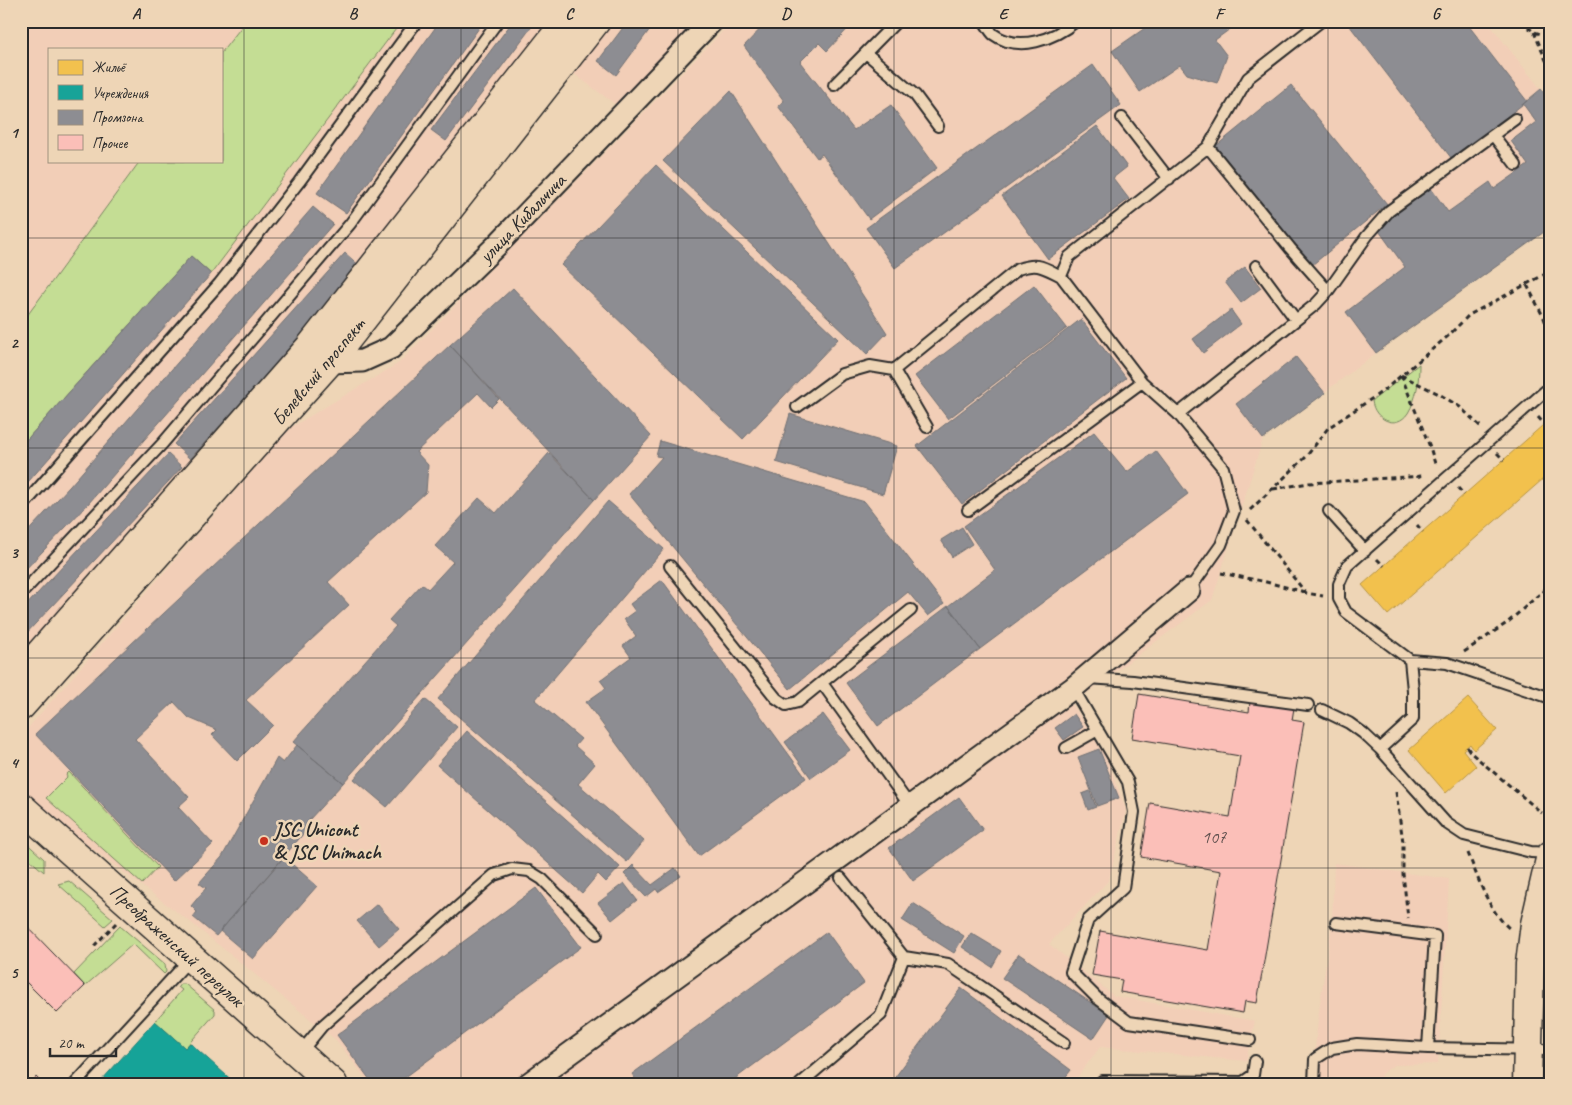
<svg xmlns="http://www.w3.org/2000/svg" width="1572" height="1105" viewBox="0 0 1572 1105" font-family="Caveat,sans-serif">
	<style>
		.built { fill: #f2ceb7 }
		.green { fill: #c4dd94; stroke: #788460 }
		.homes { fill: #f2c14e; stroke: #b69444 }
		.public { fill: #17a398; stroke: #1d7f77 }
		.industry { fill: #8d8d92; stroke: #707073 }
		.building { fill: #fbbfb8; stroke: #2b2b2b }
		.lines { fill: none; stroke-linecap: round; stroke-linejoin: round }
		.lane-casing { stroke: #2b2b2b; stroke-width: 14 }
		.street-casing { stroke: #2b2b2b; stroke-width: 25 }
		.secondary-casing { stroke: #2b2b2b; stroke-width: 31 }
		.path { stroke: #2b2b2b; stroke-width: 3; stroke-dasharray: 5 4; stroke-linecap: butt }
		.lane { stroke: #eed5b6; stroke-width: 10 }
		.street { stroke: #eed5b6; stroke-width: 21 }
		.secondary { stroke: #eed5b6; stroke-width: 28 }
		.grid { fill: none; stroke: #2b2b2b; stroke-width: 1; stroke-opacity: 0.55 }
		.poi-dot { fill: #c8321e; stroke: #eed5b6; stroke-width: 2 }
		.labels { text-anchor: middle; stroke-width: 5; stroke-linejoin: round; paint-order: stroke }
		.number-label { font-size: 18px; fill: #5f504e }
		.street-label { font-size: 20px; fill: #2b2b2b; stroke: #eed5b6 }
		.poi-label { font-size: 20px; font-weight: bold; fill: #2b2b2b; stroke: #eed5b6; text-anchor: start }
		.neatline { fill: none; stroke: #2b2b2b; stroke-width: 2 }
		.grid-label { font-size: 16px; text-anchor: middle; font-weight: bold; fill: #2b2b2b }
	</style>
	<rect width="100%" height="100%" fill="#eed5b6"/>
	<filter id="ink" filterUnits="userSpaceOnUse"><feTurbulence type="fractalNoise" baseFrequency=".02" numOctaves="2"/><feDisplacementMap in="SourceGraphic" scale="10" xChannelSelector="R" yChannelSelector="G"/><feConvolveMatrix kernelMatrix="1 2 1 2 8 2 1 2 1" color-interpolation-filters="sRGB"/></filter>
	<g filter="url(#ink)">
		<path class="built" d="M21,21h225l-25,32v-4h-172v112h91l-119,163z
			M402,21h150l-187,247 -344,386v-208l170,-190 21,18z
			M613,21h87l-81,86 -46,-34z
			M733,21h754l64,81v125l-175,126 -113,86 -51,161 -140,104 33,49 21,57 -17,70 -60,64 65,52 141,25 -9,40 -146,-14 -28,37h-702l-34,-44 -147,-119 -142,-106 -26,-26v-53l269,-308 109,-65z
			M1334,863l115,16 -11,185 -44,1 -13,9v10h-70l9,-81 12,-79z"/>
		<path class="green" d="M246,21h156l-191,253 -20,-18 -170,190v-122l119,-163h81v-108z
			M1419,364c0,17 -2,34 -11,49 -12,18 -34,6 -36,-12z
			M69,772l89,95 -16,17 -96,-86 21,-21 -1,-2z
			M21,838l23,21v13l-23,-20z
			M69,881l44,38 -8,7 -47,-42z
			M120,926l45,38 1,8 -2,2 -31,-30 -48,42 -11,-12z
			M180,984h5l30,26v4l-30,34 -30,-27 27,-31 -4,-3z"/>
		<path class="homes" d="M1551,418v54l-163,143 -26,-30z
			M1468,698l29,32 -23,20 -4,-6 -7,6 13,16 -30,27 -37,-43z"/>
		<path class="public" d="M155,1021l30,27 5,-5 46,41h-132l-3,-3z"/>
		<path class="industry" d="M440,21h44l-138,192 -29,-20z
			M513,21h23l-90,120 -15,-11z
			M628,21h28l-40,54 -18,-14z
			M768,21h87l-28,30 -8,-8 -19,19 54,68 37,-25 46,63 -68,51 -47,-65 -5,4 -39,-52 6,-5 -40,-55z
			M1155,21h86l-26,19 12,16 -10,27 -30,-9 -7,-9 -40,27 -28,-41z
			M1346,21h119l62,80 -75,58z
			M1093,65l28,40 -226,163 -29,-40z
			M1291,85l96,119 -75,61 -96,-119z
			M1541,89l10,13v125l-175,126 -30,-41 59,-45 -28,-39 53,-41 18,25 42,-30 4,7 34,-24 -17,-24 25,-19 -13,-18z
			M731,91l156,242 -20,21 -204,-193z
			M1097,126l30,41 -14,11 16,21 -81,60 -46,-63z
			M656,165l182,174 -95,100 -182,-174z
			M313,207l20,17 -245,280 -67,70v-35l49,-53z
			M345,253l17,15 -172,191 -16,-15z
			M191,256l20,18 -190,216v-44z
			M1245,267l16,21 -20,15 -16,-21z
			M1034,285l33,43 -119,91 -33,-43z
			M513,288l138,148 -57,64 -144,-155z
			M1231,310l10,14 -38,29 -10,-14z
			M1081,319l45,59 -164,126 -45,-58z
			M450,345l49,54 -8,8 -13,-14 -62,59 12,13 -2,27 -98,90 21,23 -103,95 27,25 -36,36 -25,-26 5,-5 -28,-12 -15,-16 -39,37 54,58 -11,10 35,37 -39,37 -139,-147z
			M1296,357l29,36 -62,46 -27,-35z
			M790,414l107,32 -14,48 -107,-32z
			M1094,432l33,40 29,-21 32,43 -208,155 -32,-43 47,-36 -31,-44z
			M660,441l205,61 79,102 -16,12 -20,-24 -118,97 -161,-195 33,-37 -6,-1z
			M549,453l45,47 -251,283 -50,-41 103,-116 -7,-6 33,-36 6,5 25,-27 -18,-16 44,-48 17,15z
			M168,454l14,13 -161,172v-28z
			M608,501l56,48 -129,151 46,39 -6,7 20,18 -17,20 66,57 -17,21 -189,-163z
			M962,527l10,17 -20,13 -11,-17z
			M662,580l144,198 -107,78 -113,-154 20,-14 -6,-8 31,-23 -8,-11 13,-10 -12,-17 11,-8 -5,-7z
			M948,606l32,43 -102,77 -32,-43z
			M425,699l32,28 -70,80 -33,-28z
			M823,714l27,36 -39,28 -26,-36z
			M1074,714l9,13 -19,13 -9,-12z
			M467,731l153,136 -14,15 -8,-8 -16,19 -145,-128z
			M297,745l46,38 -34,37 1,6 -94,110 -23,-19 4,-5 -6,-6 15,-18 -7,-5 23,-26 55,-99 6,5z
			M1099,749l20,49 -22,8 -19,-49z
			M1090,791l6,16 -8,3 -6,-16z
			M959,797l24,33 -70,51 -24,-33z
			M284,857l33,29 -64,73 -33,-28z
			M633,865l19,20 23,-17 6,8 -23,16 -2,-3 -10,8 -22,-23z
			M624,883l13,17 -25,20 -14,-17z
			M536,888l45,59 -185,137h-23l-36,-49z
			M913,903l51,33 -10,17 -52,-33z
			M377,904l22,25 -20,17 -22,-25z
			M827,932l37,51 -136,101h-89l-7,-10z
			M971,933l30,18 -9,16 -30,-20z
			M1019,954l90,61 -16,24 -91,-61z
			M961,988l110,82 -11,14h-170z"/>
		<path class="building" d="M1139,694l110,18 1,-11 44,7 -2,12 12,2 -47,281 -12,-2 -2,12 -123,-21 2,-12 -30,-5 8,-44 108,19 13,-79 -80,-14 9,-54 80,14 10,-61 -108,-18z
			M21,920l64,66 -28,27 -36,-36z
			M36,1077l7,7h-12z"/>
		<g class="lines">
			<defs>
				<path id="lane" d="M984,21c3,4 6,10 9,13 26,19 61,5 83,-13
					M866,53l49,42 23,31
					M834,85l63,-64
					M1122,118l47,61
					M1493,135l23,30
					M1256,266l40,54
					M1061,276l8,-19 139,-110
					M1328,291l39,-55 22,-25 126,-92
					M894,370l33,57
					M1551,386l-204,180 -8,18v15l7,13 64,48 37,3 104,35
					M797,407l45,-33 28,-8 24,4 124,-101c20,-7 25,-2 43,7l81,106 36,32 45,54 11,43 -13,34 -32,45
					M1178,414l138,-110 12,-13 -38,-43 -82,-101 40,-69 73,-57
					M21,508l198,-224 80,-102 118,-161
					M968,510l174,-128
					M1329,511l36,40
					M670,566l106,132 10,7 12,-3 113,-92
					M21,594l142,-151 187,-219 148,-203
					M1088,678l45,3 175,24
					M822,683l88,123
					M1073,688l55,94 6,30 -11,76 -35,32 -17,52 26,26 32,24 121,18
					M1322,710l27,13 14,10 17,16 66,74 18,12 67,17 19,1
					M1066,748l32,-18
					M1380,749l33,-30v-29l-3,-30
					M1336,923l99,13 -7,112
					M904,957l44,7 116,79
					M300,1053l22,-27 172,-151 18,-6 17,2 13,8 55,55
					M1243,1082l10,-7 2,-14
					M75,1084l115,-125
					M800,1084l81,-69 23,-58 -63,-79
					M1099,1084l3,-3 141,1v2
					M1314,1084l1,-25 17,-11 25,-4 71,4 123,2"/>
				<path id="street" d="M321,356l8,6 33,-1 29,-13 105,-102 216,-225
					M528,1084l545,-396 116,-98"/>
				<path id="secondary" d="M21,675l289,-328 257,-326
					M21,706l308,-344 267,-341
					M21,807l312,277
					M1527,1084l3,-120 5,-40 16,-69"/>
			</defs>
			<use href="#lane" class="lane-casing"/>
			<use href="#street" class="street-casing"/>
			<use href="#secondary" class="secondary-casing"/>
			<path class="path" d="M1521,21l13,11 17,5
				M1534,32l17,40
				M1527,285l17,33 7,19
				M1401,375l38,19 21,13 22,21
				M1401,375l29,72 6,20
				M1538,417l6,7
				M1497,453l7,7
				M1458,488l6,7
				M1273,489l36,-6 114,-7
				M1250,510l56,-53 22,-29 55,-37 65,-55 21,-21 82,-44
				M1247,520l59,73 17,3
				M1417,525l6,7
				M1377,559l7,7
				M1221,573l41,8 43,11
				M1464,652l43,-29 44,-39
				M1467,747l4,6 71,60
				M1396,792l7,50v32l5,44
				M1468,853c10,25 20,57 41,75
				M94,946l22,-23"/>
			<use href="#lane" class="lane"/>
			<use href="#street" class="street"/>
			<use href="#secondary" class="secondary"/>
		</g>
	</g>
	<path class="grid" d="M244,21v1063M461,21v1063M678,21v1063M894,21v1063M1111,21v1063M1328,21v1063M21,238h1530M21,448h1530M21,658h1530M21,868h1530"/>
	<circle class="poi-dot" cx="264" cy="841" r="5"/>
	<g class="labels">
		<g class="number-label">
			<text x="1214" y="843">107</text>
		</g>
		<g class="street-label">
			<text transform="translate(522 218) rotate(-46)" y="7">улица Кибальчича</text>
			<text transform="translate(318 371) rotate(-50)" y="7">Белевский проспект</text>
			<text transform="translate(177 945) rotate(42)" y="7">Преображенский переулок</text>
		</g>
		<g class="poi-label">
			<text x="274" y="836">JSC Unicont<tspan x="274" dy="23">&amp; JSC Unimach</tspan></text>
		</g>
	</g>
	<rect width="1572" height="1105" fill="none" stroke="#eed5b6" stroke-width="55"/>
	<rect x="48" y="48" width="175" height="115" fill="#eed5b6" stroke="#a0917e"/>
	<rect x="58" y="60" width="25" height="15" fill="#f2c14e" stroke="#a0917e"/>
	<text x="92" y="72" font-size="15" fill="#2b2b2b">Жильё</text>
	<rect x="58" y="85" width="25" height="15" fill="#17a398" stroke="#a0917e"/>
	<text x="92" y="98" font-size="15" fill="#2b2b2b">Учреждения</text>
	<rect x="58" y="110" width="25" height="15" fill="#8d8d92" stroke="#a0917e"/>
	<text x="92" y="122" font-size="15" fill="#2b2b2b">Промзона</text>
	<rect x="58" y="135" width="25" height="15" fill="#fbbfb8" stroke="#a0917e"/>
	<text x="92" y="148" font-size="15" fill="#2b2b2b">Прочее</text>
	<path d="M50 1048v8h66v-8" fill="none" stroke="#2b2b2b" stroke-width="2.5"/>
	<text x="58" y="1048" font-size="15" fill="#2b2b2b" stroke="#eed5b6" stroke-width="4" paint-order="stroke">20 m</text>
	<rect x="28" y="28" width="1516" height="1050" class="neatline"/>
	<g class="grid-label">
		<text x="136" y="19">A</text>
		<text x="353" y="19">B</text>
		<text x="569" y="19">C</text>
		<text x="786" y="19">D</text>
		<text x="1003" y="19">E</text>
		<text x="1219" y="19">F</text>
		<text x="1436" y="19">G</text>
		<text x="14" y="138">1</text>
		<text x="14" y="348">2</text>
		<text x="14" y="558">3</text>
		<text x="14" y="768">4</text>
		<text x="14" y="978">5</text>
	</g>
</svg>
